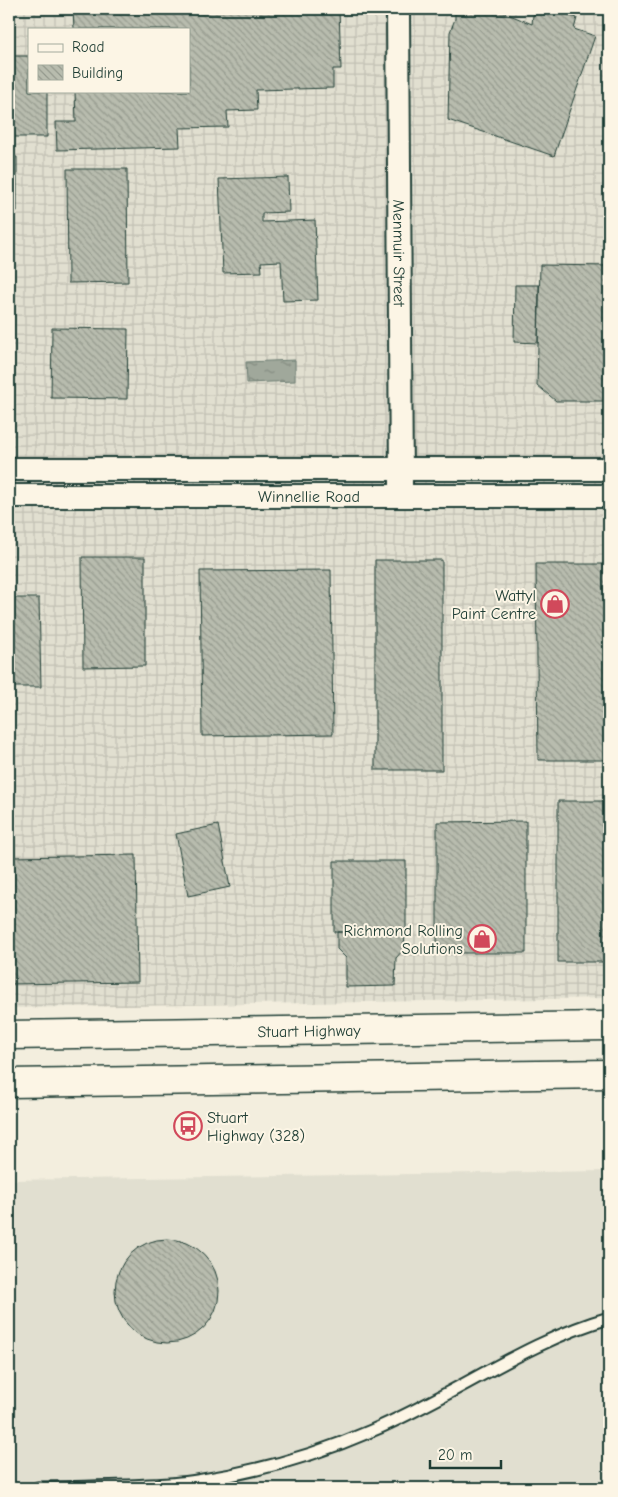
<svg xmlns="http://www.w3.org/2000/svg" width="618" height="1497" viewBox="0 0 618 1497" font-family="'Comic Neue',sans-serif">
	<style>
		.built { fill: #e1dfd0 }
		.industrial { fill: url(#industrial-grid); fill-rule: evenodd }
		.water { fill: url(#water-ripples); stroke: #6c7d72 }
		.building { fill: url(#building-back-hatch); stroke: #1f3d34 }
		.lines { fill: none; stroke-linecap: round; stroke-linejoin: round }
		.lane-casing { stroke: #1f3d34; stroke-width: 15 }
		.street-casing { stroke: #1f3d34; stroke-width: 26 }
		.highway-casing { stroke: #1f3d34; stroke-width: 31 }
		.lane { stroke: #fcf5e5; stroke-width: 11 }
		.street { stroke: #fcf5e5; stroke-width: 22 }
		.highway { stroke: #fcf5e5; stroke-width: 28 }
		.labels { text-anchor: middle; stroke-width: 4; stroke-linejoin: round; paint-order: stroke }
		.street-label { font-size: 16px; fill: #1f3d34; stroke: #fcf5e5 }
		.poi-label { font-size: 16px; fill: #1f3d34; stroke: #fcf5e5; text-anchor: end }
	</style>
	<defs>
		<pattern id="industrial-grid" width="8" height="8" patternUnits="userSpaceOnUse" patternTransform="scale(1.25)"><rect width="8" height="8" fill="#e1dfd0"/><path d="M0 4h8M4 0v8" fill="none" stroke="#c1c0b3"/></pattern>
		<pattern id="water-ripples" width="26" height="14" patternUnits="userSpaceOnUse" patternTransform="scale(1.25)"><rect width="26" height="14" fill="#a0a89b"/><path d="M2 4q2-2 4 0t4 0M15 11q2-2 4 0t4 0" fill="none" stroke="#828a7f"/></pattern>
		<pattern id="building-back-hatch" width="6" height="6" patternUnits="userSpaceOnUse" patternTransform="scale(1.25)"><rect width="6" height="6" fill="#b8bcae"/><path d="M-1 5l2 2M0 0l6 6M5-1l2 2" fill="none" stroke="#959a8e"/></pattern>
	</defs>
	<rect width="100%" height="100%" fill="#f3eede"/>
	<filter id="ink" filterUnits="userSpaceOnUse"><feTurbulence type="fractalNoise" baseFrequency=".02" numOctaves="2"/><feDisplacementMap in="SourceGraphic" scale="10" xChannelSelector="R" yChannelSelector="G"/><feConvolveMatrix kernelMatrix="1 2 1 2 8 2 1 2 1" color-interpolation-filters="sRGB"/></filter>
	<g filter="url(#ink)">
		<path class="built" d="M609,1171v317h-600v-308z"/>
		<path class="industrial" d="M9,9h600v989l-600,10zM29,29h160v62h-160z"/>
		<path class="water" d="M295,360v21l-48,2 -1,-21z"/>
		<path class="building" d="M73,9h266l2,60h-8v19l-77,2 1,20 -30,1 1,16 -49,1 1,19 -123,3 -1,-28h20l-1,-31h114v-62h-115z
			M455,9h40l37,15 1,-9 19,-6 25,9 -3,11 21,7 -41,120 -106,-36 2,-88 5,-13z
			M9,56h20v35h18v46h-38z
			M9,157h8v54h-8z
			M67,169h60l1,113 -60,1z
			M288,177l1,35 -27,1v9l53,-2 3,80 -35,1 -2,-40 -20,1 1,10 -39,1 -4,-94z
			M540,265l69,1v135h-53l-19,-16z
			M515,285h24l-1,58 -24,-1z
			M52,328l76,1 -1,70 -76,-1z
			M82,557h63v109l-62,1z
			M375,560h67v210h-67z
			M536,564h73v196h-71z
			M331,570l2,164 -131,2 -2,-165z
			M9,598h30l2,89h-32z
			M558,801h51v161h-51z
			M526,821v132h-89v-131z
			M218,825l12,62 -42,9 -12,-62z
			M136,855l2,127 -129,2v-127z
			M334,861h72v71h-72z
			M337,932h68l-1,17 -8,9 -1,28 -49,1v-29l-9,-9z
			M115 1291a52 52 0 1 1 104 0a52 52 0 1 1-104 0Z"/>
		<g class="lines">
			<defs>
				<path id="lane" d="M38,1488c29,0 58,-1 87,-2 24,-1 48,-1 72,-5 58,-9 119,-26 174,-50 79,-33 156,-90 238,-113"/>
				<g id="street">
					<path id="s1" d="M398,9l3,476"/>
					<path d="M9,469h600"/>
					<path id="s2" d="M9,496h600"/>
				</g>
				<g id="highway">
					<path id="s3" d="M9,1035l600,-9"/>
					<path d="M9,1083l600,-9"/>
				</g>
			</defs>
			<use href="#lane" class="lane-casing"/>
			<use href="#street" class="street-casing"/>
			<use href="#highway" class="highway-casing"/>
			<use href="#lane" class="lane"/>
			<use href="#street" class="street"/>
			<use href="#highway" class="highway"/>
		</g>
	</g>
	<defs>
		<symbol id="shop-ring" viewBox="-11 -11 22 22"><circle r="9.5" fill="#fcf5e5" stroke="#d1495b" stroke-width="1.5"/><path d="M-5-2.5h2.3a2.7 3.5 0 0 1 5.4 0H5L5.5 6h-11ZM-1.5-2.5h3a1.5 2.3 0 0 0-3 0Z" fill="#d1495b"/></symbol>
		<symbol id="bus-ring" viewBox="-11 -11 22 22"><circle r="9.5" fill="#fcf5e5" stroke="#d1495b" stroke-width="1.5"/><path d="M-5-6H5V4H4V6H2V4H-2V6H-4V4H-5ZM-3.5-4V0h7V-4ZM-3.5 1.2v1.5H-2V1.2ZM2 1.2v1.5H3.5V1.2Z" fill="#d1495b"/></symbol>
	</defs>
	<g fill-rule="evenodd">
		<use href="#shop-ring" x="539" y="588" width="32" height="32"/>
		<use href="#shop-ring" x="466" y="923" width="32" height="32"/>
		<use href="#bus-ring" x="172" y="1110" width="32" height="32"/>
	</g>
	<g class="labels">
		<g class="street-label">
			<text dy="6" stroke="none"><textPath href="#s1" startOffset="244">Menmuir Street</textPath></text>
			<text dy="6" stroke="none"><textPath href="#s2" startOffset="300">Winnellie Road</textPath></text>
			<text dy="6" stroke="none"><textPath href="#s3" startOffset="300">Stuart Highway</textPath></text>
		</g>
		<g class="poi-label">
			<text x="536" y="601">Wattyl<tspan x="536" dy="18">Paint Centre</tspan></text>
			<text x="463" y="936">Richmond Rolling<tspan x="463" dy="18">Solutions</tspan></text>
			<text x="207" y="1123" text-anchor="start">Stuart<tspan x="207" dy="18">Highway (328)</tspan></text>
		</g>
	</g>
	<rect width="618" height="1497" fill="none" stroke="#fcf5e5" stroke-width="30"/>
	<rect x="15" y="15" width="588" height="1467" fill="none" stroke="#1f3d34" stroke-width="2" filter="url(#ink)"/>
	<rect x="28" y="28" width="162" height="65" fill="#fcf5e5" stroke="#a4ab9e"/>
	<rect x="38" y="44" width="25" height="8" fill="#fcf5e5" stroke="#a4ab9e"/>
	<text x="72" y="52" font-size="15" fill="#1f3d34">Road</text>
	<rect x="38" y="65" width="25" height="15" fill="url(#building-back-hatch)" stroke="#a4ab9e"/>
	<text x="72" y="78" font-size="15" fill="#1f3d34">Building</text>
	<path d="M430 1460v8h71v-8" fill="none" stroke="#1f3d34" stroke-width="2.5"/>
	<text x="438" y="1460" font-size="15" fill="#1f3d34" stroke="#fcf5e5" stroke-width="4" paint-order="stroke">20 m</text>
</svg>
